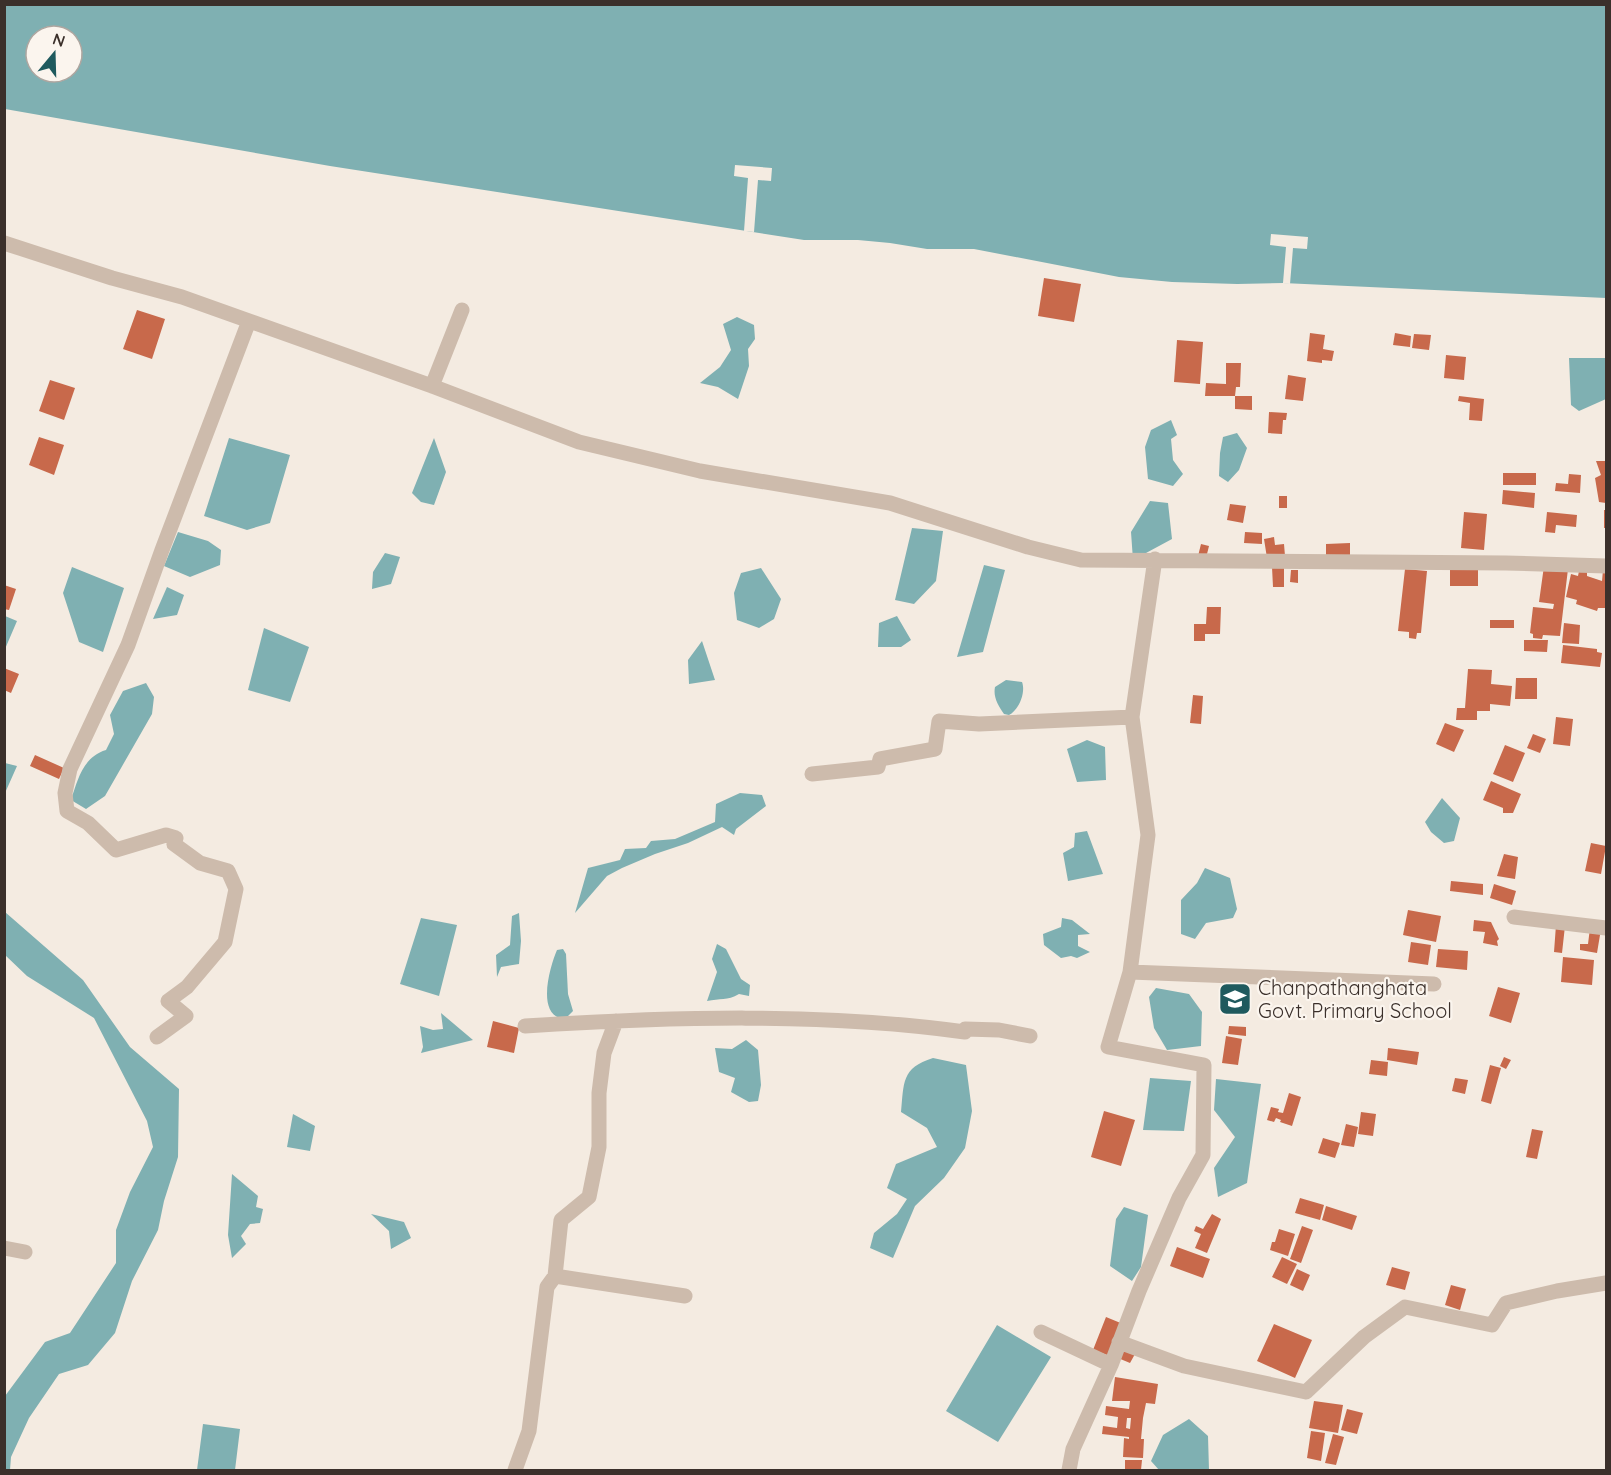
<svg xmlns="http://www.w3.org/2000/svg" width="1611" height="1475" viewBox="0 0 1611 1475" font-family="Quicksand,sans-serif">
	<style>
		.water { fill: #7fb0b2; fill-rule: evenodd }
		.pier { fill: #f4ebe1 }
		.building { fill: #c8694b; fill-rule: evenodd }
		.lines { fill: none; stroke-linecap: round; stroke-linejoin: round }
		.street { stroke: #cdbbac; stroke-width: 15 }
		.labels { text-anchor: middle; stroke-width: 4.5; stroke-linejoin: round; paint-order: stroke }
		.poi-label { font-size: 20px; fill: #3b302b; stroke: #fbf5ee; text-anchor: start }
	</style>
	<rect width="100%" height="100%" fill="#f4ebe1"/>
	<path class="water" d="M4,5h1602v293l-323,-15 -46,1 -65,-2 -53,-5 -145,-28h-47l-37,-6 -32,-3h-54l-474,-74 -325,-57zM36,36h36v36h-36z
		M737,317l17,8 1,14 -7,10 1,17 -11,33 -20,-12 -18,-4 20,-16 11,-17 -8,-26z
		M1569,358h37v41l-27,12 -8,-6z
		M1171,420l6,15 -6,4 2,21 10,14 -10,12 -25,-7 -3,-32 6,-17z
		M1237,433l10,15 -8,22 -11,12 -9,-6 1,-23 3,-16z
		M229,438l61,17 -20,68 -23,7 -43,-14z
		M434,438l12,34 -12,33 -13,-3 -9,-9z
		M1150,501l18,2 4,36 -39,21 -2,-28z
		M912,528l31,3 -7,50 -22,23 -19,-4z
		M178,532l30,9 13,9 -1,15 -30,12 -26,-11z
		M385,553l15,4 -9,27 -19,5 1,-17z
		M984,565l21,5 -22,82 -26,5z
		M72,567l52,21 -21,64 -24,-10 -16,-49z
		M761,568l20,31 -7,20 -15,9 -22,-8 -3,-27 7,-20z
		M167,587l17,8 -7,20 -24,4z
		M5,616l12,5 -12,28z
		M897,616l14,24 -10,7h-23l1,-24z
		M264,628l45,19 -19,55 -42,-12z
		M702,641l13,39 -26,4 -1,-24z
		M1006,680l16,2c4,10 -3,28 -13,33l-5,-1c-6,-9 -11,-17 -9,-27z
		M146,683l8,14 -2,17 -47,82 -19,13 -15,-9c7,-21 12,-43 35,-50l8,-16 -4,-19 13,-24z
		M1087,740l18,7 1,33 -29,2 -10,-33z
		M5,763l12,3 -12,27 -1,-30z
		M740,793l22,2 4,11 -30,23 -2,6 -12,-8 -34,16 -33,11 -33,14 -15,8 -32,37 13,-45 32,-8 5,-11 21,-1 5,-7 24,-2 40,-17 1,-18z
		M1442,798l18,20 -6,23 -10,2 -13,-11 -6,-10z
		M1087,831l16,43 -35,7 -5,-28 11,-6 1,-14z
		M1205,868l25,10 7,31 -4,9 -27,5 -11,16 -14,-5v-34l16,-17z
		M5,912l78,68 47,67 49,42 -1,68 -14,44 -6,29 -26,51 -17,52 -27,32 -29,9 -30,44 -18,39 -1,13h-5v-74l40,-54 25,-9 46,-70v-33l14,-38 23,-45 -6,-26 -53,-103 -67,-42 -22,-21z
		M519,913l2,28 -2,23 -18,3 -4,10 -1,-22 14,-10 2,-29z
		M421,918l36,7 -18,71 -39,-12z
		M1062,918l10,2 18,14 -12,1v11l12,6 -13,6 -6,-2 -10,2 -17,-13 -1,-11 18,-7z
		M717,944l9,5 15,30 9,6 -1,11 -10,-2c-12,7 -19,4 -32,7l10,-29 -5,-13z
		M563,949l3,5 2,40 5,17 -8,8c-30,-2 -15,-53 -8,-69z
		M1156,988l33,6 13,18 -1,34 -34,4 -13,-22 -5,-31z
		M441,1013l32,27 -52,13 2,-6 -3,-21 13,4 10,-1z
		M746,1040l12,10 3,35 -3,16 -9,1 -18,-10 4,-14 -16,-6 -4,-24 17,1z
		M933,1058l33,7 6,46 -7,37 -21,30 -29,28 -22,52 -23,-10 4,-15 23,-19 10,-15 -20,-11 9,-24 41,-17 -10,-19 -26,-16c3,-29 0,-44 32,-54z
		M1150,1078l41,3 -7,50 -41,-1z
		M1216,1079l45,5 -14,99 -29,14 -4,-29 21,-31 -21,-27z
		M293,1114l22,12 -5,25 -23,-4z
		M232,1174l26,22 -2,11 7,2 -3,14 -10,1 -9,12 5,8 -14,14 -4,-23z
		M1124,1207l24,8 -7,52 -9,14 -22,-15 6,-47z
		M371,1214l33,8 7,16 -20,11 -2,-18z
		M997,1325l54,32 -53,85 -52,-31z
		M1189,1419l19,17 1,34h-50l-8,-9 12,-26z
		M203,1424l37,5 -5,41h-38z"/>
	<path class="pier" d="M735,165l37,3 -1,13 -13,-1 -4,52 -10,-1 4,-53 -14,-2z
		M1271,234l37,3 -1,12 -14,-1 -3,36 -7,-1 3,-36 -16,-2z"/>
	<path class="building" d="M1044,278l37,6 -7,38 -36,-6z
		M137,310l28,9 -13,40 -29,-10z
		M1310,333l15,2 -2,14 11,2 -2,10 -10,-1v3l-15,-2z
		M1395,333l16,3 -1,11 -17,-2z
		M1414,334l17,1 -2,15 -17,-2z
		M1177,340l26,2 -3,42 -26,-2z
		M1446,355l20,2 -2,23 -20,-2z
		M1226,363h15l-1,24h-4l-1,9h17v14l-17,-1v-13h-30l1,-13 20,1z
		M1288,375l18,3 -3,23 -18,-2z
		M50,380l25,8 -11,32 -25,-9z
		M1459,396l25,3 -2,22 -13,-1 1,-17 -12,-2z
		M1269,412l18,1 -1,7h-3l-1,14 -14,-1z
		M39,437l25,8 -10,30 -25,-10z
		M1596,461h9l1,4v38l-7,-1 -4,-24 6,-3z
		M1503,473h33v12h-33z
		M1569,474l12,1 -1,18 -25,-2 1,-8 12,1z
		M1503,490l32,3 -1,15 -32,-4z
		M1279,496h8v12h-8z
		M1230,504l16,2 -3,17 -16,-3z
		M1604,510h2v18h-2z
		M1464,512l23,2 -3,36 -23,-2z
		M1547,512l30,3 -1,12 -20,-2 -1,8 -10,-1z
		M1245,532l17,1v11l-18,-1z
		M1274,537l1,8 9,-1 1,12 -18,2 -3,-19z
		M1350,543v16h-24v-15z
		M1201,544l8,2 -3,12 -8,-2z
		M1544,566l24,3 -8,67 -17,-1 -1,4 -9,-1v-4l-3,-1 3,-26 20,2 1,-5 -15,-2z
		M1272,567h12v20h-11z
		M1405,569l22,2 -6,62h-4l-1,6 -7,-1v-6l-11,-1z
		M1450,569h28v17h-28z
		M1291,570h7v13l-8,-1z
		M1603,570l3,1v37h-8l-1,3 -21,-7 1,-4 -11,-3 5,-23 7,2 1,-5 8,1v4l15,5z
		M4,585l12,4 -7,21 -5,-1z
		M1207,607h14l-1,27h-15v7h-11v-17h12z
		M1490,620h24v8h-24z
		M1564,623l16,2 -1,19 -17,-1z
		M1524,640h24l-1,12 -23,-1z
		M1563,645l34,4v3l5,1 -2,14 -39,-4z
		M4,668l15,6 -8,19 -7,-3z
		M1468,669l24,1 -1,14 21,2 -2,20 -20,-2v7h-13v9h-21l1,-12h8z
		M1516,678h21v21h-22z
		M1193,695l10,1 -2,28 -11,-1z
		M1556,717l17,2 -3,27 -17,-2z
		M1445,723l19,7 -10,22 -18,-8z
		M1533,734l13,5 -6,14 -13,-5z
		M1505,745l20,8 -12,29 -20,-8z
		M35,755l29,13 -5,11 -29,-13z
		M1491,781l30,13 -8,19h-10v-5l-20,-8z
		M1591,843l15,3 -5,28 -16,-3z
		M1504,854l14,3 -3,22 -18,-3z
		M1451,881l32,3v11l-33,-4z
		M1494,884l22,7 -4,14 -22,-7z
		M1408,910l33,6 -5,26 -33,-7z
		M1474,920l17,2 8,17 -2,2 1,5 -15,-3 2,-11 -12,-1z
		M1556,925l9,1 -3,27 -8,-1z
		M1590,928l11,1 -4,24 -17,-3v-6h8z
		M1411,942l20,3 -3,20 -20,-3z
		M1438,949l30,2 -1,19 -31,-3z
		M1563,957l31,3 -2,25 -31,-3z
		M1498,987l22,6 -9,30 -22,-7z
		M493,1021l26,7 -5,25 -27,-6z
		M1229,1026l17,1v9l-18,-2z
		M1226,1036l16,3 -4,26 -16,-2z
		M1388,1048l31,4 -2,13 -30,-5z
		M1504,1057l7,3 -5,9 -6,-3z
		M1371,1060l17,2 -1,14 -18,-2z
		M1490,1065l11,3 -10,36 -10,-3z
		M1455,1078l13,2 -3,14 -13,-3z
		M1289,1093l12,4 -9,29 -12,-4 1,-2 -5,-2 -2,4 -7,-2 4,-13 8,2 -1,3 5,1z
		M1104,1111l31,9 -14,46 -30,-9z
		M1361,1112l15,2 -3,22 -15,-2z
		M1346,1124l12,3 -4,20 -13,-2z
		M1532,1129l11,2 -6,28 -11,-2z
		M1323,1138l17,5 -5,15 -17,-5z
		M1300,1198l24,7 -4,15 -25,-7z
		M1326,1206l31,10 -5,14 -30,-10z
		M1212,1214l9,5 -14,34 -12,-5 6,-14 -7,-3 2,-5 7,3z
		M1302,1226l11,4 -12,33 -11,-4z
		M1279,1229l16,5 -7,22 -18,-6 2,-8h3z
		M1177,1247l33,12 -7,19 -33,-12z
		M1282,1257l15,7 -10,20 -15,-7z
		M1392,1267l18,5 -5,18 -19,-5z
		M1297,1269l13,6 -7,16 -13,-6z
		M1451,1285l15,4 -6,21 -15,-5z
		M1106,1317l17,7 -13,32 -17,-6z
		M1274,1324l38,16 -17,38 -38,-17z
		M1122,1349l13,5 -5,9 -12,-5z
		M1115,1377l43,7 -3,20 -9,-1 -3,15 -2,21h3l-1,19 -20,-1 1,-19 5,1v-2l-27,-3 1,-8 14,2 1,-11 -13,-2 1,-9 23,3 1,-8h-18zM1127,1418h4l-1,11 -4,-1z
		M1314,1401l29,4 -5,28 -29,-5z
		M1347,1409l16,4 -6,21 -16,-4z
		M1311,1431l14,2 -4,28 -14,-3z
		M1333,1434l11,3 -8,28 -11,-2z
		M1125,1460h17l-1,10h-16z"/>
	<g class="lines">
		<path class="street" d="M4,243l108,35 70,19 250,89 147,56 121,29 190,32 138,44 53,13 425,3 100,3
			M432,386l30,-76
			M812,774l66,-7 2,-8 55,-10 4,-28 40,3 153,-7
			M1514,917l92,11
			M1130,972l304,12
			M525,1026c145,-9 296,-14 440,6v-3l34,1 31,6
			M157,1037l29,-21 -18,-15 19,-14 38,-45 11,-53 -8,-18 -28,-8 -26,-19 2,-6 -10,-3 -50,15 -28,-27 -21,-12 -2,-18 5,-24 58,-124 34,-95 87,-229
			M4,1248l21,4
			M555,1276l130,20
			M1041,1332l70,33 -38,84 -4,21
			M1119,1342l65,24 122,26 58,-55 41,-30 87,18 14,-22 51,-12 49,-8
			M1111,1365l28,-74 40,-93 24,-43 1,-90 -96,-18 22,-75 18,-137 -16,-118 23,-158
			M515,1470l14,-39 18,-144 8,-11 6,-56 28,-23 10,-50v-54l5,-40 12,-32"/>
	</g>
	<defs>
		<symbol id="school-square" viewBox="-11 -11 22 22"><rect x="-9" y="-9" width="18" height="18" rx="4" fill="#1f5a5e" stroke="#fbf5ee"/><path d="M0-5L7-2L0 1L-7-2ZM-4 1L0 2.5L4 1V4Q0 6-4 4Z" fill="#fff"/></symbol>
	</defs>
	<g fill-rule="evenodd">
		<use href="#school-square" x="1216" y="980" width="38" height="38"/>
	</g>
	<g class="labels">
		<g class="poi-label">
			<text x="1258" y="995">Chanpathanghata<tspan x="1258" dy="23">Govt. Primary School</tspan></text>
		</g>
	</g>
	<rect width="1611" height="1475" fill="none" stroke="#3b302b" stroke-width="12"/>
	<g transform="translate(54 54) rotate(19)"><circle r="28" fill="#fbf5ee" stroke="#aea6a0" stroke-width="1.5"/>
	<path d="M0-4.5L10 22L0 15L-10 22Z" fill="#1f5a5e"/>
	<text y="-9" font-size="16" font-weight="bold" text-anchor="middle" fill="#3b302b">N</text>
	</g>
</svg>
